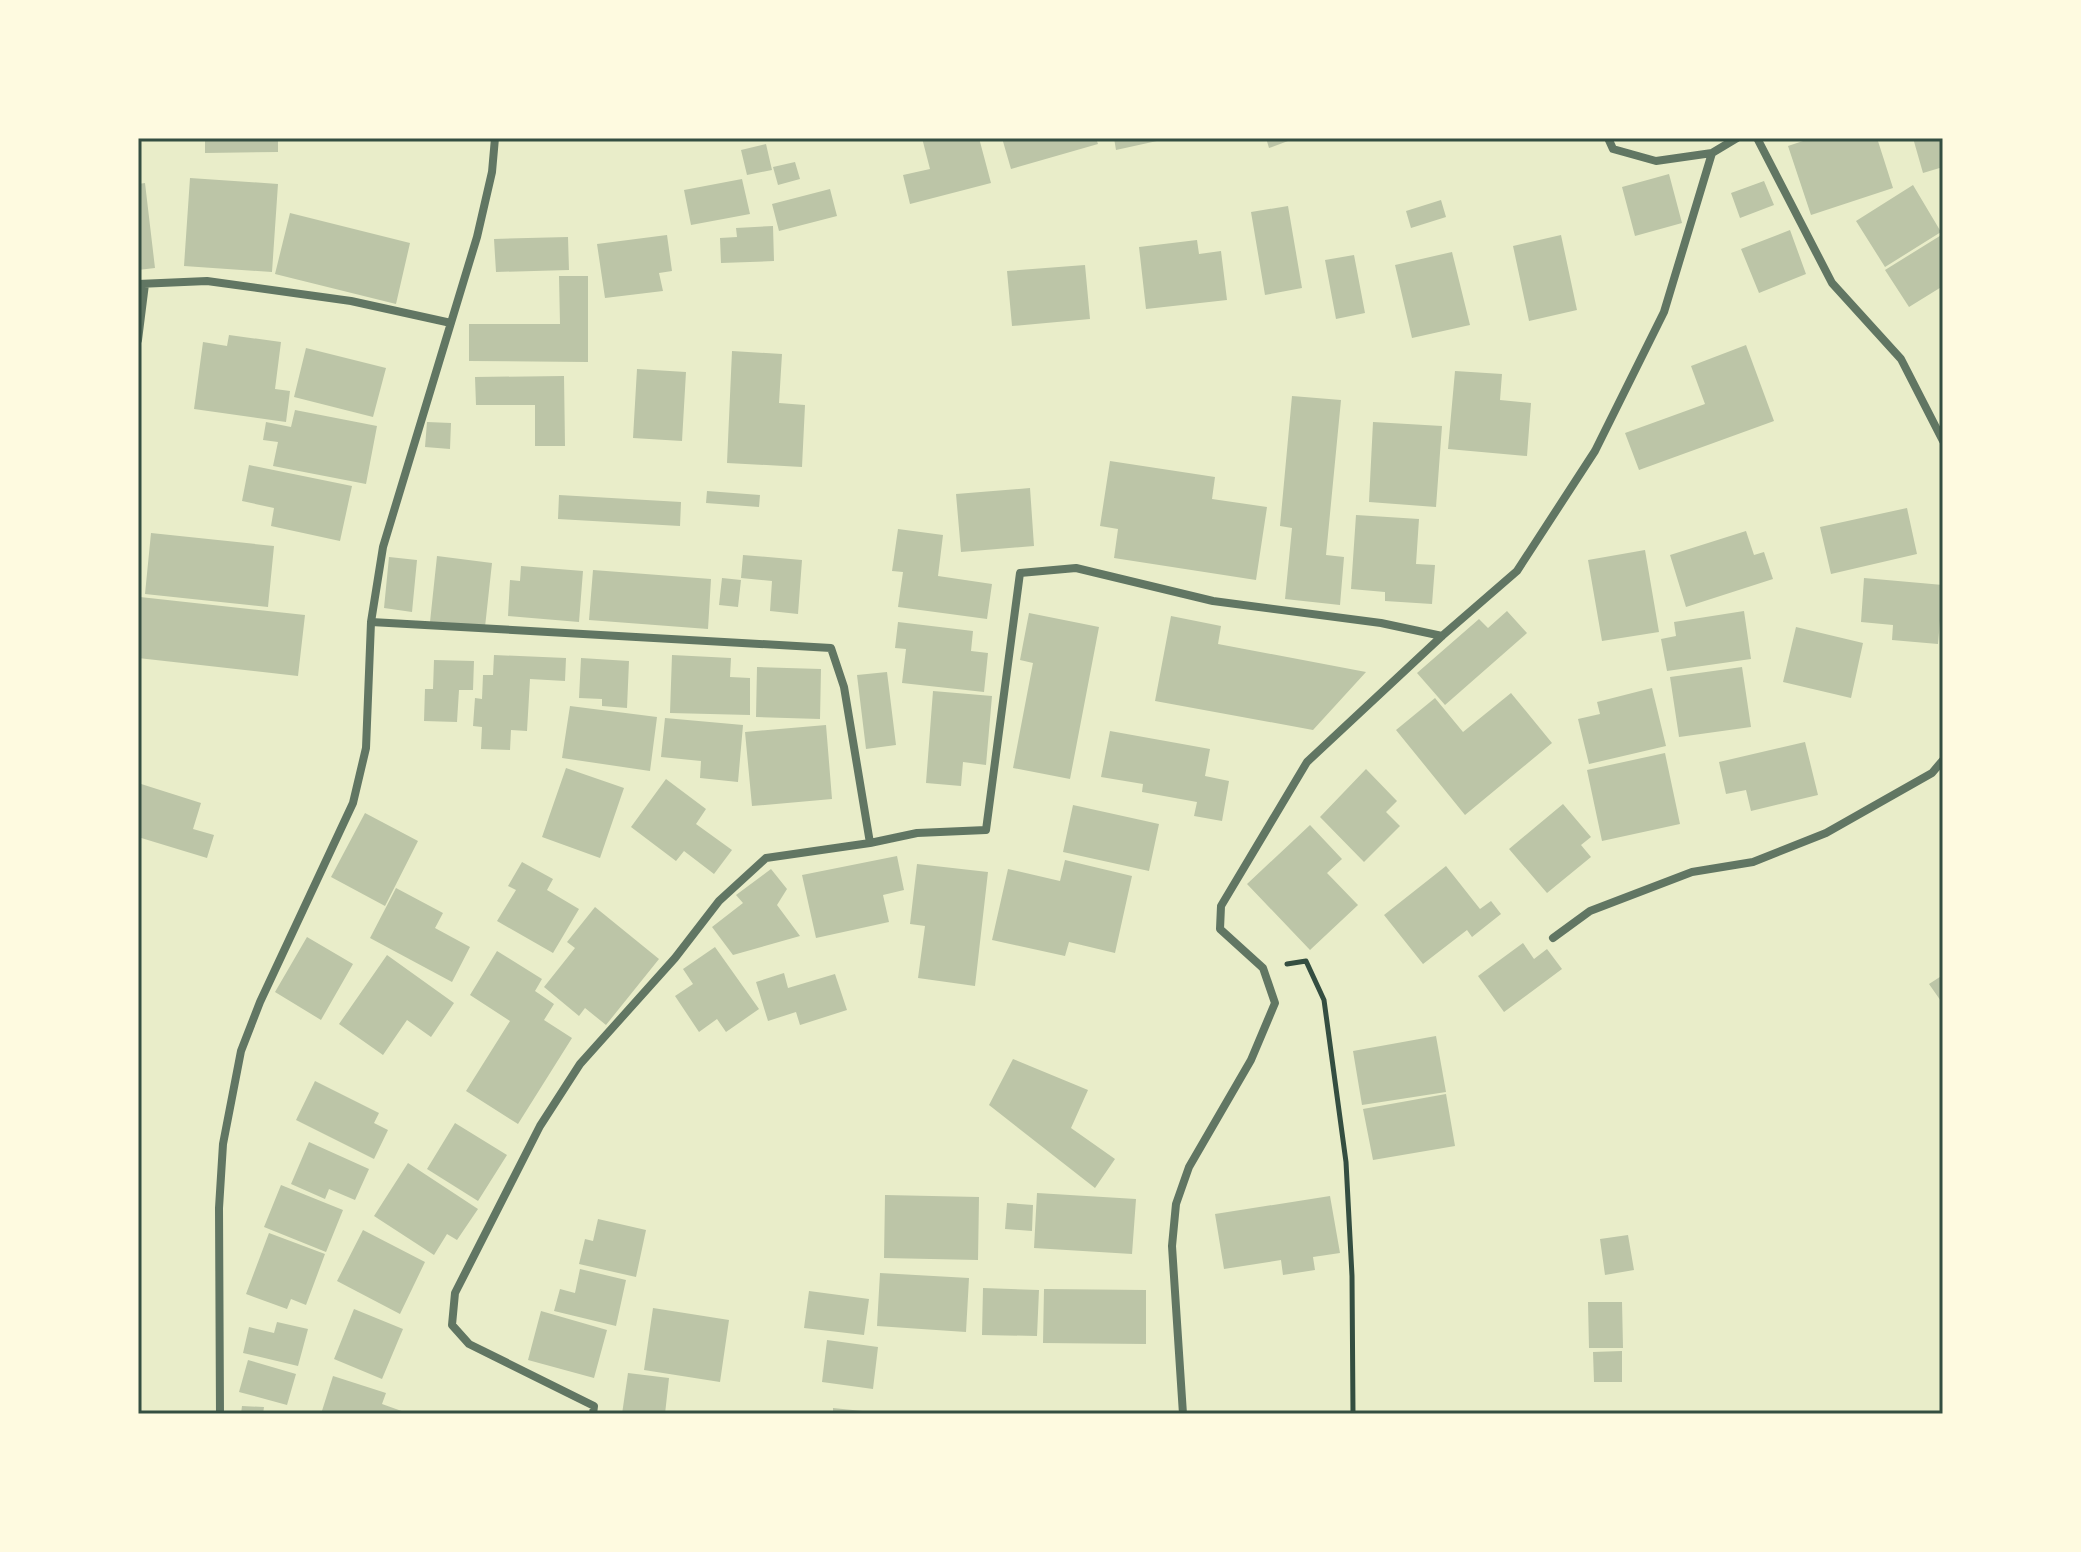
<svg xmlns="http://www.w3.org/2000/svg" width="2081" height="1552" viewBox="0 0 2081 1552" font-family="Montserrat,sans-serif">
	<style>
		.building { fill: #bcc5a7 }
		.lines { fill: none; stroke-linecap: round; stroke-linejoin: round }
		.path { stroke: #344e41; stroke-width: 5 }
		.minor { stroke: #617663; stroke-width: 8 }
		.neatline { fill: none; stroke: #344e41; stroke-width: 3 }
	</style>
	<rect width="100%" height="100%" fill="#e9edc9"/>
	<path class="building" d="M205,138h73v14l-73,1z
		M922,138h57l12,45 -81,21 -7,-29 27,-6z
		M1002,138h94l2,6 -87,25z
		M1114,138h52v1l-50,11z
		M1266,138h30l-27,10z
		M1812,138h65l16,50 -82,27 -23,-69z
		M1913,138h30v29l-20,6z
		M766,144l6,26 -25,5 -6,-25z
		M795,162l5,17 -22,6 -5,-18z
		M1669,174l13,49 -47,13 -13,-49z
		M190,178l88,6 -6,88 -88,-6z
		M742,179l8,35 -59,11 -7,-35z
		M1764,181l10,24 -34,13 -9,-25z
		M145,183l10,85 -17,2v-86z
		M1913,185l28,47 -56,35 -29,-46z
		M830,189l7,27 -58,15 -7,-27z
		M1441,200l5,17 -35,11 -5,-17z
		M1288,206l14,82 -37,7 -14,-83z
		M290,213l120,30 -14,61 -121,-30z
		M773,226l1,35 -53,2 -1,-25 17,-1 -1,-9z
		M1790,230l16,44 -47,19 -18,-44z
		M1943,234v52l-34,21 -24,-37z
		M667,235l5,36 -13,2 4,18 -58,7 -8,-54z
		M1561,235l16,75 -48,11 -16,-75z
		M568,237l1,33 -73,2 -2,-33z
		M1197,240l2,14 22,-3 6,49 -81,9 -7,-62z
		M1452,252l18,73 -58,13 -17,-73z
		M1354,255l11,58 -29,6 -11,-59z
		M1085,265l5,54 -78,7 -5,-55z
		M559,276h29v86l-119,-1v-37h91z
		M229,335l52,7 -6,47 15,2 -4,31 -92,-13 9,-67 24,4z
		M1746,345l28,76 -135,49 -14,-37 80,-29 -14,-38z
		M306,348l80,20 -13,49 -79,-20z
		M732,351l50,3 -3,49 26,2 -3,62 -75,-4z
		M637,369l49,3 -4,69 -49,-3z
		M1455,371l47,3 -2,26 31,3 -4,53 -79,-7z
		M564,376l1,70h-30v-41h-59l-1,-28z
		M1292,396l49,4 -15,155 18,2 -4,48 -55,-6 7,-71 -12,-2z
		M295,410l82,16 -11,58 -93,-18 5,-24 -15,-2 3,-18 25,5z
		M427,422l24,1 -1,26 -25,-2z
		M1373,422l69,4 -6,81 -67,-5z
		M1110,461l105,16 -3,22 55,8 -11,73 -142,-22 4,-29 -18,-3z
		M249,465l103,21 -12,55 -69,-15 3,-18 -32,-7z
		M1030,488l4,58 -73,6 -5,-58z
		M707,491l53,4 -1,12 -53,-4z
		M559,495l122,7 -1,24 -122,-7z
		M1907,508l10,46 -86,20 -11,-47z
		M1356,515l63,4 -3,45 19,1 -3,39 -47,-3v-9l-34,-3z
		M898,529l45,6 -5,41 54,8 -5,35 -89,-12 5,-35 -11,-1z
		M1746,531l8,24 10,-3 9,27 -87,28 -16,-52z
		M151,533l123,13 -6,61 -123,-13z
		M1645,550l14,82 -57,9 -14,-81z
		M743,555l59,5 -4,54 -28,-3 2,-30 -31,-3z
		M437,556l55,7 -7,64 -55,-5z
		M389,557l28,3 -5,52 -28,-4z
		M521,566l62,5 -4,51 -71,-6 2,-36 10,1z
		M593,570l118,9 -3,50 -119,-9z
		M722,578l19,2 -3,27 -19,-2z
		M1864,578l79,7 -5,59 -46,-4 1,-15 -32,-3z
		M140,597l165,18 -7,61 -160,-18z
		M1507,611l20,22 -82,72 -28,-32 62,-54 9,9z
		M1744,611l7,48 -84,12 -6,-32 15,-3 -2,-14z
		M1029,613l70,14 -29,152 -57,-11 20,-105 -13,-3z
		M1171,616l50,10 -3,18 148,28 -53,58 -158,-29z
		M898,622l75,9 -2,20 17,2 -4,39 -82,-9 4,-34 -11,-1z
		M1796,627l67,16 -12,55 -68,-16z
		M494,655l72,3 -1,23 -35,-2 -3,52 -16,-1 -1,20 -29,-1 1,-22 -9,-1 2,-28 7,1 1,-24h10z
		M672,655l59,3 -1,19 20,1v37l-80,-2z
		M581,658l48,3 -2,47 -25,-2v-7l-23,-1z
		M434,660l40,1 -1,29h-14l-2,32 -33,-1 1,-32h8z
		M757,667l64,2 -1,50 -64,-2z
		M1742,667l9,60 -72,10 -9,-60z
		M887,672l9,73 -30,4 -9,-74z
		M1652,688l14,58 -77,18 -11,-45 22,-5 -3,-12z
		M933,691l59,5 -6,69 -23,-3 -2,24 -35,-3z
		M1511,693l41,50 -87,72 -69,-85 39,-32 28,34z
		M570,706l87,11 -7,54 -88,-13z
		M665,718l78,7 -5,57 -38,-4 1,-17 -40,-4z
		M826,725l6,74 -80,7 -7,-74z
		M1110,731l100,18 -5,27 24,5 -7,40 -28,-5 3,-14 -55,-10 1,-8 -42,-7z
		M1805,742l13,53 -67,16 -5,-21 -20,4 -7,-32z
		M1665,753l15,71 -78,17 -15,-71z
		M566,768l58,20 -24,70 -58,-21z
		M1366,769l31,32 -11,11 14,14 -36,36 -44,-45z
		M666,779l40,30 -10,15 36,26 -18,24 -30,-23 -8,10 -45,-34z
		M138,783l63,20 -8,26 21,6 -7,23 -69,-21z
		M1563,804l28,33 -10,8 10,12 -44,36 -38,-44z
		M1073,805l86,19 -10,47 -86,-19z
		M365,813l53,28 -33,65 -54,-29z
		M1310,825l32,34 -15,14 31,32 -48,45 -63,-66z
		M897,856l7,34 -21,5 6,27 -73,16 -14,-63z
		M1065,860l67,16 -17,77 -46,-11 -4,14 -73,-16 16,-71 52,12z
		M522,862l31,17 -6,11 32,19 -26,44 -56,-32 19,-31 -8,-4z
		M917,864l71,8 -13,114 -57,-8 7,-52 -15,-2z
		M1446,866l34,43 11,-8 10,13 -29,23 -5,-7 -44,34 -39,-49z
		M771,869l16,20 -10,16 23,31 -67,19 -21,-28 31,-24 -7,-8z
		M396,888l47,25 -8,15 35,19 -18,35 -82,-44z
		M595,907l64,52 -53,66 -21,-17 -6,8 -35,-29 31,-39 -8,-6z
		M307,937l46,27 -32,56 -46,-28z
		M1523,943l11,16 13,-10 15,20 -58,43 -26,-36z
		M715,947l44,62 -33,23 -9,-13 -18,13 -24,-36 18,-12 -10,-15z
		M497,951l45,28 -7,12 19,13 -10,16 28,18 -54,86 -52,-33 44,-70 -40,-26z
		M387,955l67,48 -23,34 -24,-17 -24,35 -44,-31z
		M784,973l4,15 47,-14 12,36 -47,15 -4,-13 -28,9 -12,-39z
		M1943,975v29l-14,-20z
		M1436,1036l10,56 -84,13 -9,-54z
		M1013,1059l75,31 -17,38 44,31 -20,29 -106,-83z
		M315,1081l64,32 -5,10 14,7 -14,29 -78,-39z
		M1446,1094l9,52 -82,14 -10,-51z
		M455,1123l52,32 -29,46 -51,-32z
		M309,1142l60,27 -14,31 -26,-11 -4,10 -34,-15z
		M408,1163l70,46 -21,31 -10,-6 -13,21 -60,-39z
		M281,1185l62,25 -17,42 -62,-25z
		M1037,1193l99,6 -4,55 -98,-6z
		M885,1195l94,2 -1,63 -94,-2z
		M1330,1196l10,57 -27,4 2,13 -32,5 -2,-15 -57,9 -9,-55z
		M1007,1203l26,2 -1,26 -27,-2z
		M598,1219l48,11 -10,47 -57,-13 6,-25 8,2z
		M363,1230l62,32 -25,52 -63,-33z
		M269,1233l56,21 -19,51 -15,-6 -4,10 -41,-15z
		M1628,1235l6,35 -29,5 -5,-36z
		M580,1269l46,11 -10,46 -62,-15 6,-22 15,4z
		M880,1273l89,5 -3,54 -89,-6z
		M983,1288l56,2 -2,46 -55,-1z
		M1044,1289l102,1v54l-103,-1z
		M809,1291l60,8 -5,36 -60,-7z
		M1588,1302h34l1,46h-34z
		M653,1308l76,12 -9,62 -76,-12z
		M354,1309l49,20 -21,50 -48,-20z
		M541,1311l66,19 -13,48 -66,-18z
		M277,1322l31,7 -10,37 -55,-13 6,-26 25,6z
		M827,1340l51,7 -5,42 -51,-7z
		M1622,1351v31h-28l-1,-30z
		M248,1360l48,14 -9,31 -48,-13z
		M628,1373l41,5 -4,36h-43z
		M333,1376l53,17 -4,11 28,10h-89z
		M242,1406l22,1 -1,7h-22z
		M833,1408l39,4v2h-39z"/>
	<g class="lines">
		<path class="path" d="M1287,964l19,-3 18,39 22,162 6,114 1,138"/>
		<path class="minor" d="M1608,138l5,11 43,12 56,-8
			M1757,138l75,145 69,76 42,82
			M138,284l69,-3 144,20 100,22
			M138,340l7,-56
			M371,622l460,26 13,39 26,156 -104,15 -47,43 -44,57 -95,106 -40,62 -85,167 -3,32 17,19 125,62 -1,8
			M870,843l47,-10 69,-3 34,-257 56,-5 137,33 168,22 61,13
			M1553,938l37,-27 102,-39 61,-10 73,-29 106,-60 11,-13
			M220,1414l-1,-206 4,-64 18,-93 19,-49 93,-199 13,-55 5,-126 12,-75 94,-310 15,-65 3,-34
			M1183,1414l-11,-168 4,-42 13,-37 62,-107 24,-57 -12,-35 -43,-39 1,-23 86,-144 135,-126 75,-65 78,-120 69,-139 48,-159 25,-15"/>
	</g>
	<rect width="2081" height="1552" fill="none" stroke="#fefae0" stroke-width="280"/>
	<rect x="140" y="140" width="1801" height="1272" class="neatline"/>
</svg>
